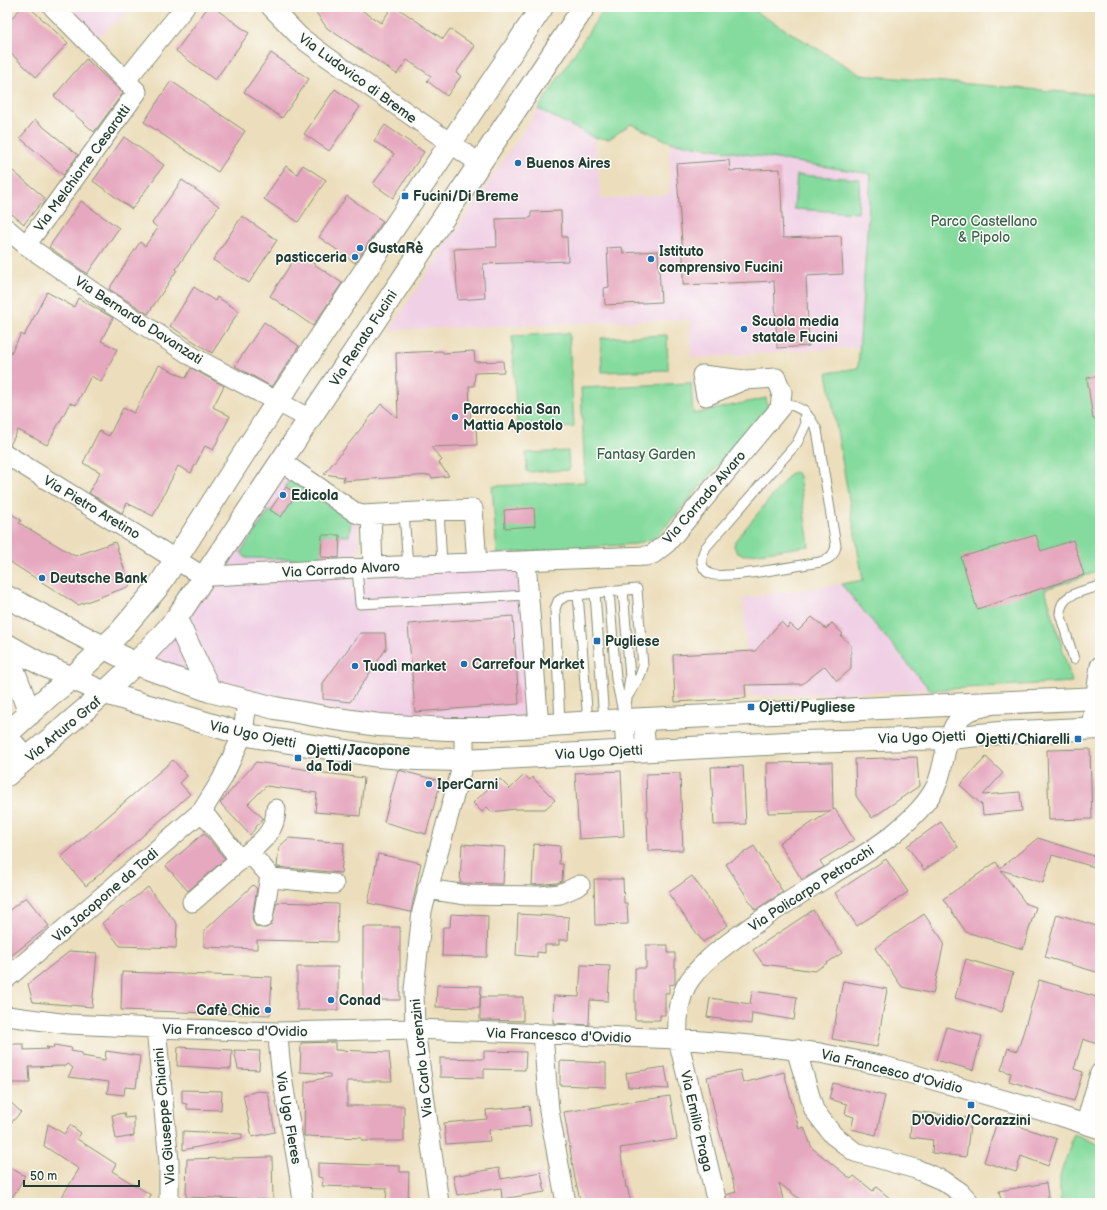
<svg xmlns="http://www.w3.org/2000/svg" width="1107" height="1210" viewBox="0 0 1107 1210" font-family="'Balsamiq Sans',sans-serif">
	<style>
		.built { fill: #f0d0e5 }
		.green { fill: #85db9e; stroke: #528c69 }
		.building { fill: #e6a8bf }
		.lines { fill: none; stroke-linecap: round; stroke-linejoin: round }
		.lane-casing { stroke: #868e78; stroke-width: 11 }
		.street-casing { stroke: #868e78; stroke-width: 21 }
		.secondary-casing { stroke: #868e78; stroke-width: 24 }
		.primary-casing { stroke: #868e78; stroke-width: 24 }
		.lane { stroke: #fff; stroke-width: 9 }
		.street { stroke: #fff; stroke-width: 19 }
		.secondary { stroke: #fff; stroke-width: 22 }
		.primary { stroke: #fff; stroke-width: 22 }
		.poi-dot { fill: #1f6fb2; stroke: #fdfcf7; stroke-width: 1.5 }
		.labels { text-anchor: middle; stroke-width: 3; stroke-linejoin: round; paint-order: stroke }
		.street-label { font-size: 14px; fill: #1f3d34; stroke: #fdfcf7 }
		.poi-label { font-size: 14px; font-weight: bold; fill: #1f3d34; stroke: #fdfcf7; text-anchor: start }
		.park-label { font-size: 14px; fill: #38644e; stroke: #fdfcf7 }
	</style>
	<rect width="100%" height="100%" fill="#fdfcf7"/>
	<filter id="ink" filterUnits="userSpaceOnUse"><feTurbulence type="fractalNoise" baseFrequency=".025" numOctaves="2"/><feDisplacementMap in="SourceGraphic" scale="8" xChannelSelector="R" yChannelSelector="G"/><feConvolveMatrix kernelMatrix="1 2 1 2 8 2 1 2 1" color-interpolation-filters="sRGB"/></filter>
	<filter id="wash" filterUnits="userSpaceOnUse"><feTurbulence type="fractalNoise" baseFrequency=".012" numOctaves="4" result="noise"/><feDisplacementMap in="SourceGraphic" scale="16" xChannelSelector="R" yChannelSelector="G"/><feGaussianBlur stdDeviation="0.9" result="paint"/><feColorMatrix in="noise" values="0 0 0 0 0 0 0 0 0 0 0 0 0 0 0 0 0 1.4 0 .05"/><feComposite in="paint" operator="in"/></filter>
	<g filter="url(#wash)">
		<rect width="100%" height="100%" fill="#ecdebc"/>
		<path class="built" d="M62,7h72l-40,33z
			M538,109l57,29 6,61 69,-5v-52l201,32 -12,173 -168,11 -1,-39 -301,11z
			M283,467l75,52 1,40 164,-5 9,169 -117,-1 -161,-24 -100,-39z
			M841,584l89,106 -181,6 -6,-98z"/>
		<path class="green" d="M605,7h143l113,68 239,20v476l-55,18 27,93 -142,8 -89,-106 22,-4 -36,-207 31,-5 13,-194 -201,-32 -39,-18 -22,15 -14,-1 -57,-29z
			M797,175l63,4 -2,34 -64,-4z
			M569,333l5,94 -57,2 -5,-93z
			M667,335l1,35 -66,2 -1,-34z
			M691,383l2,31 73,-16 2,10 -109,126 -7,5 -16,5 -139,10 -5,-68 93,-4 -4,-94z
			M568,451l1,19 -42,2 -1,-19z
			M796,472l3,4 10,70 -65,9 -7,-2 -3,-7 1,-5 56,-68z
			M290,479l61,42 -2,15 -27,-1 -1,22 -3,3 -72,-2 -5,-6 29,-42 11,6 15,-22 -11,-7z
			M1074,1134l26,11v58h-40v-27z"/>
		<g id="blocks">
			<path class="building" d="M22,7h7l39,36 -32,34 -29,-27v-27z
				M208,7h5l36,26 -34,47 -39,-29z
				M312,7h45l24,16 11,-16h4l47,32 7,-10 25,17 -19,27 5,3 -14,20 -20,-15 4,-5 -24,-16 -10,14 -70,-46z
				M271,53l38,26 -27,39 -38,-26z
				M86,59l37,34 -29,39 -40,-36z
				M171,81l74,50 -27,41 -74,-50z
				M335,89l25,18 -31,44 -25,-17z
				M35,120l43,35 -15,20 -43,-37z
				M385,125l39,27 -31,46 -20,-14 21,-30 -20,-13z
				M124,137l40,28 -32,44 -39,-28z
				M729,160l1,11 50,-2 3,69 58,-2 2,38 -37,2 3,70 -32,2 -3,-67 -91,4v-30l-7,-91z
				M303,165l23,15 -28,42 -34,-23 22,-33 11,8z
				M7,166l38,32 -21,26 -17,-14z
				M182,180l37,26 -43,63 1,1 -29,44 -39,-25 31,-47 5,4 13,-18 -6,-5z
				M347,196l36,25 -28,42 -36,-26z
				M81,201l38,27 -32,46 -38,-27z
				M561,211l1,26h5l1,24 -85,3 2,34 -27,2 -4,-51 43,-2 -1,-28 35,-1v-6z
				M242,216l35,24 -28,43 -36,-23z
				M622,247l1,6 35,-2 3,51 -56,3 -1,-17 5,-1 -2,-39z
				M298,253l44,30 -29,43 -43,-30z
				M194,287l21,14 2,-4 22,14 -27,42 -42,-27z
				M47,292l27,15 4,-9 35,20 -12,23 16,8 -16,33 -10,-6 -15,29 -6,-2 -23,42 -29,-15 -8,15 -3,-1v-84l14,-26 3,2z
				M264,322l35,24 -27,41 -37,-21z
				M442,351l1,2 31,-2 1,11 28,-1 1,11 -29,1 -1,13h-5l2,40h5l1,19 -46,2 11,13 -3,3 10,13 -17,2 -2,-3 -87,6 1,-4 -20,-3 57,-70 17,14 -2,-65z
				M159,365l27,13 5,-10 33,18 -11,21 17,9 -17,34 -8,-4 -14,27 -13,-7 -25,50 -26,-13 -5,10 -33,-20 11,-21 -17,-9 16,-32 10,5 14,-28 11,5z
				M1100,376v43h-7l-6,-41z
				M286,487l10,7 -15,23 -11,-7z
				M534,508l1,18 -30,2 -1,-18z
				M7,511l14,9 -2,3 56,33 40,-14 15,44 -52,19 -71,-45z
				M322,535h18l-1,23 -18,-1z
				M1036,535l5,16 32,-11 11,35 -107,34 -16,-52z
				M513,616l6,88 -104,8 -7,-88z
				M812,617l14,12 6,-6 11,11 -2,2 10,9v24l-14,12 -12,-15 -23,18 -57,1 1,13 -71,4 -2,-47 82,-4 26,-29 6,6 3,-4 8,7z
				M360,633h25l1,16 -36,53 -27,-3v-16z
				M1090,749l2,70 -43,1 -2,-70z
				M917,757l2,29 -47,32 -16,-22 -1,-37z
				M986,757l17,16 -20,22 37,-3 2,19 -39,4 -1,-10 -22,-20z
				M173,760l14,16 -7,7 10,11 -104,92 -25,-29z
				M256,762l54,8 -1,1 55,7 -4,38 -45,-4 2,-19 -51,-7 -18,18 15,14 -13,17 -30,-32z
				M832,762l1,48 2,-1 19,31 -34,21 4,6 -22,13 -23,-37 52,-32 -63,2 -1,-50z
				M743,766l3,58 -32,1 -3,-58z
				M398,770l43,11 -15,53 -42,-12z
				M621,771l3,65 -45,3 -4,-66z
				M680,773l3,77 -35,1 -2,-77z
				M524,775l6,5 2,-3 23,23 -10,9h-30l-23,3 -5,-5 -5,5 -9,-9 23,-22 1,1 3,-3 10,10z
				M941,822l17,25 -34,23 -17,-24z
				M204,833l21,26 -37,32 -22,-25z
				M289,838l55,5 -3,30 -64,-6 2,-20z
				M1038,838l62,20 -2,10 -46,-13 -9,28 -42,-13 25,34 10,3 -13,42 -57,-17 -23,-33 53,-37 4,6z
				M462,844l43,3 -2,37 -43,-1z
				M534,844l26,2 -1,18h4l-1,17 -5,2 -25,2z
				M754,846l29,46 -28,18 -29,-46z
				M378,854l43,9 -10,49 -43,-9z
				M886,859l22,33 -51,34 -22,-33z
				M692,876l36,49 -25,17 -35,-49z
				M594,879h29l1,24h3l1,21 -33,1z
				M253,885l4,4 -5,28 1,5 3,5 10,1 5,-3 6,-23 61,2 -1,38 -80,-2v9l-53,-2v-16z
				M148,887l29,37 -1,24 -56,-2 -18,-23z
				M26,897l23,29 -42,33v-47z
				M813,910l29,43 -27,18 -52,-7 -10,-14z
				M451,914l37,2 -1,41 -45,-1 1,-29h7z
				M518,914l51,3 -1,23h-9v5h-14v8l-8,-1v5l-21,-2z
				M924,914l20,28 -11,52 -31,-7 -27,-39z
				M1057,914l43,13v46l-55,-16z
				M363,927h37v73h-37z
				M646,945h22v8h7v31l-6,1v8h-4v22h-5v5h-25v-52h11z
				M70,951l27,2 -5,54 -59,-5 -5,-18z
				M966,959l47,14 -11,39 -47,-14z
				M581,965l29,1 -2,35 -18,-1 -1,25 -36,-2 1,-27 25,1z
				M297,967h41v43h-41z
				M122,972l150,5 -2,38 -149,-5z
				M1039,980l61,18v35l-3,11 -14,-5 -9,30 9,3 -9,29 -65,-20 2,-8 -10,-3 7,-22 9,3 3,-8z
				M843,981l44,8 -10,58 -45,-8z
				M437,985l44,1 -1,22 -44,-1z
				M752,991l45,6 -3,23 -42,-7 -1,11 -44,-7 3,-19 40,6z
				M480,997h43v24l-43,-1z
				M946,1027l36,9 -9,34 -37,-10z
				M335,1042v8l54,2 3,29h-45v25h57v35h-42v-3l-58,-2 1,-54 25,-5v-3l-30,-2 1,-29z
				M7,1044h17v6l25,-1 -3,-2 7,1 1,-3 18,3 -1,3 11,2v3l23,4 1,-9 34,5 -4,32 -11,-1 -1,8 -17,-2 2,-11 -41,-5 5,-9 -5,-4 -2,2 -37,1 1,16h-23z
				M178,1047l54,3 -1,19 -54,-3z
				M234,1050l26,1 -1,19 -21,-1z
				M484,1051l42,1 -1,18 -41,-1v9l-44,-1v-19l44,1z
				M560,1061l46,2v24l-46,-2z
				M665,1067l4,22 -41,-2 -2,-14z
				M740,1070l3,13 41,-11 15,57 5,-2 8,21 39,31 3,-3 19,15 3,-4 20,16h-91l-26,-20 5,20h-56l-2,-8 10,-3 -18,-65 -11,-50z
				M833,1083l52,13 -9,39 -25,-6 3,-12 -9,-3 2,-10 -18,-5z
				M182,1090l40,1 -1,19 -34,-1v-5l-5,-1z
				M258,1091l10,1 7,40 -23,5 -9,-42z
				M670,1096l7,43 -57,9 6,40 1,-1 4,16h-50l-6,-24 -11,-67z
				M7,1099l14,13 -14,15z
				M529,1106l2,20 -42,4 1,11 -44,3 -2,-21 43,-4 -1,-9z
				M912,1111l59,7 -5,39 -34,-4 1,-13 -23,-3z
				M124,1113l1,5 9,-1v19l-18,3 -4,-24z
				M998,1119l59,20 -9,27 -27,-10 -5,16 -32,-10z
				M48,1124l16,10 6,-9 11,8 -4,6 39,25 -4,7 39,24 -5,8h-88l21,-34 -35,-23z
				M183,1131l59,3v4l-59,12z
				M272,1157l1,43 -87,-3 1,-38z
				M318,1163l82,3v6h9l-1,31h-22l1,-15 -65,-2 1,-8 -5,-1z
				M7,1166l18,10 -16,27h-2z
				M499,1168l2,11 40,-7 4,20 -43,7 -1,-11 -44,7 -4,-19z
				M1046,1183l3,20h-47l-3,-12z"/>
		</g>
	</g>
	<g filter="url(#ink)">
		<use href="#blocks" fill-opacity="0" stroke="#868e78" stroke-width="1"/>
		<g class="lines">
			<defs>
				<path id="lane" d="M781,401c21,8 25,8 36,29l19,116c-2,10 -7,13 -16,16 -20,3 -95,18 -110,12 -11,-6 -9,-18 -4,-27l91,-104 8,-17 -1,-16
					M439,510l3,55
					M404,513l4,53
					M357,568l3,36 168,-9
					M623,590l7,87 -6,43
					M609,591l7,88 7,33
					M595,593l9,128
					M578,594l10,128
					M1074,659l-14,-45c0,-21 24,-23 40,-28
					M560,724l-5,-115 3,-8 8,-5 71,-7 6,78 -3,9 -12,20"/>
				<path id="street" d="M271,7l29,30 23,17 156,109
					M126,80l59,-73
					M7,229l19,16 70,49 99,64 115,61
					M26,245l111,-153 -84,-85
					M7,455l189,117 16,4 161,-9 273,-11 7,-2 14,-11 113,-135 2,-16 -6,-14 -32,2 -42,-5 4,21 38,-16
					M282,462l74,51 6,2 111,-6 4,54
					M371,515l2,52
					M526,562l13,164
					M643,719l3,30
					M624,720l2,31
					M1091,728l9,-62
					M7,738c11,6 16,13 13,26
					M202,811l38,49c17,-15 36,-26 36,-51
					M249,852l23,26 62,6
					M427,889l39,6 75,1 19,-2 20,-9
					M192,902l48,-42
					M263,918l7,-42
					M7,978l195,-167 20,-32 21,-45 4,-33
					M7,1016l61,8 88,4 122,4 137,-3 263,10 84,7 58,7 64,13 173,49 43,14
					M156,1028l13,134v41
					M278,1032c2,58 19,113 25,171
					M543,1034l6,77 17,92
					M796,1049l18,61 19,25 22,17 61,17 28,12 16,11 10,11
					M1086,1123l14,-50
					M439,1203l-24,-174 -1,-39 8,-79 42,-151v-31
					M717,1203l-39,-164c-1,-18 0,-37 8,-53 12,-21 33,-36 52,-50 32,-24 67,-45 101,-66 18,-11 37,-22 53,-35 16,-13 35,-30 44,-49 11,-23 7,-58 31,-74 5,-3 14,-4 20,-6"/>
				<path id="secondary" d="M176,619l34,72
					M136,664l74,27 65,17 55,10 49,7 68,4h43l134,-9 476,-22
					M105,693l138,41 27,5 108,17 38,3 48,1 340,-18 145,-4 51,-5 100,-5"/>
				<path id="primary" d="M7,597l129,67
					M7,645l34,19 64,29
					M7,653l23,61
					M7,734l42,-38 23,-18 47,-45 39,-46 119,-185 265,-395
					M7,775c59,-50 120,-96 169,-156l408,-612"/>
			</defs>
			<use href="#lane" class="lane-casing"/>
			<use href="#street" class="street-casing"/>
			<use href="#secondary" class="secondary-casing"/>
			<use href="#primary" class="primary-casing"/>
			<use href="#lane" class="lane"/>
			<use href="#street" class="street"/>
			<use href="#secondary" class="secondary"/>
			<use href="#primary" class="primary"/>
		</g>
	</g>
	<g class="poi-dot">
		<circle cx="518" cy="163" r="4"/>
		<rect x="401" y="192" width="8" height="8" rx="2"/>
		<circle cx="360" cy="248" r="4"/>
		<circle cx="355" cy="257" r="4"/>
		<circle cx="651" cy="259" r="4"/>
		<circle cx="744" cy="329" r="4"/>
		<circle cx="455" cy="417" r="4"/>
		<circle cx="283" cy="495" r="4"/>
		<circle cx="42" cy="578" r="4"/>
		<rect x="593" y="637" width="8" height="8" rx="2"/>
		<circle cx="464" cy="664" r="4"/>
		<circle cx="355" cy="666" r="4"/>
		<rect x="747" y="703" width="8" height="8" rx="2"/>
		<rect x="1074" y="735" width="8" height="8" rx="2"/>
		<rect x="294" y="754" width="8" height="8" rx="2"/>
		<circle cx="429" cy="784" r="4"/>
		<circle cx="331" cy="1000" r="4"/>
		<circle cx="268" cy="1010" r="4"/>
		<rect x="967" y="1101" width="8" height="8" rx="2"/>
	</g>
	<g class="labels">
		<g class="street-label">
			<text transform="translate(358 78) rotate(36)" y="5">Via Ludovico di Breme</text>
			<text transform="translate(82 168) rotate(-54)" y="5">Via Melchiorre Cesarotti</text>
			<text transform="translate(139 320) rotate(33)" y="5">Via Bernardo Davanzati</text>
			<text transform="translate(363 338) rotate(-57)" y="5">Via Renato Fucini</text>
			<text transform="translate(704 497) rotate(-49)" y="5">Via Corrado Alvaro</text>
			<text transform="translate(92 507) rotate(31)" y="5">Via Pietro Aretino</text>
			<text transform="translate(341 569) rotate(-3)" y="5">Via Corrado Alvaro</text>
			<text transform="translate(63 729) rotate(-40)" y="5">Via Arturo Graf</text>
			<text transform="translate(253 734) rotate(12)" y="5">Via Ugo Ojetti</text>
			<text transform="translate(922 737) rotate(-2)" y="5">Via Ugo Ojetti</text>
			<text transform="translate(599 752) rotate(-3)" y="5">Via Ugo Ojetti</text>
			<text transform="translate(811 888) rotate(-33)" y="5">Via Policarpo Petrocchi</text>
			<text transform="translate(105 895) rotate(-41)" y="5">Via Jacopone da Todi</text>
			<text transform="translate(235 1030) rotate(1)" y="5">Via Francesco d'Ovidio</text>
			<text transform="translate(559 1035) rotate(2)" y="5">Via Francesco d'Ovidio</text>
			<text transform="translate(421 1058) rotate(-96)" y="5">Via Carlo Lorenzini</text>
			<text transform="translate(892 1071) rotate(14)" y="5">Via Francesco d'Ovidio</text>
			<text transform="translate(164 1116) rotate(-95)" y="5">Via Giuseppe Chiarini</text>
			<text transform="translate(289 1118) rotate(80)" y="5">Via Ugo Fleres</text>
			<text transform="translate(697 1121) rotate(77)" y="5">Via Emilio Praga</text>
		</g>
		<g class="poi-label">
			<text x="526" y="168">Buenos Aires</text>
			<text x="413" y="201">Fucini/Di Breme</text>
			<text x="368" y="253">GustaRè</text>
			<text x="659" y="256">Istituto<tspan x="659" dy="16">comprensivo Fucini</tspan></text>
			<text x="347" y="262" text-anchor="end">pasticceria</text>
			<text x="752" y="326">Scuola media<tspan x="752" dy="16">statale Fucini</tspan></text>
			<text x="463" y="414">Parrocchia San<tspan x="463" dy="16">Mattia Apostolo</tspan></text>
			<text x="291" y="500">Edicola</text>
			<text x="50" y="583">Deutsche Bank</text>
			<text x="605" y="646">Pugliese</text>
			<text x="472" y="669">Carrefour Market</text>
			<text x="363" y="671">Tuodì market</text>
			<text x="759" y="712">Ojetti/Pugliese</text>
			<text x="1070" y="744" text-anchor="end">Ojetti/Chiarelli</text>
			<text x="306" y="755">Ojetti/Jacopone<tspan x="306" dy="16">da Todi</tspan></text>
			<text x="437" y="789">IperCarni</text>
			<text x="339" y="1005">Conad</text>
			<text x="260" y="1015" text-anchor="end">Cafè Chic</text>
			<text x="971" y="1125" text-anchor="middle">D'Ovidio/Corazzini</text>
		</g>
		<g class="park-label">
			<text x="984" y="226">Parco Castellano<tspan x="984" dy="16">&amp; Pipolo</tspan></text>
			<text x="646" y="459">Fantasy Garden</text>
		</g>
	</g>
	<rect width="1107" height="1210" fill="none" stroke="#fdfcf7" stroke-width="24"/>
	<path d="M24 1180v6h115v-6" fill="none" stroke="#1f3d34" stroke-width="2"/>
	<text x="30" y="1180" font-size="12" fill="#1f3d34" stroke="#fdfcf7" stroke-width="3" paint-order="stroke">50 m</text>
</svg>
